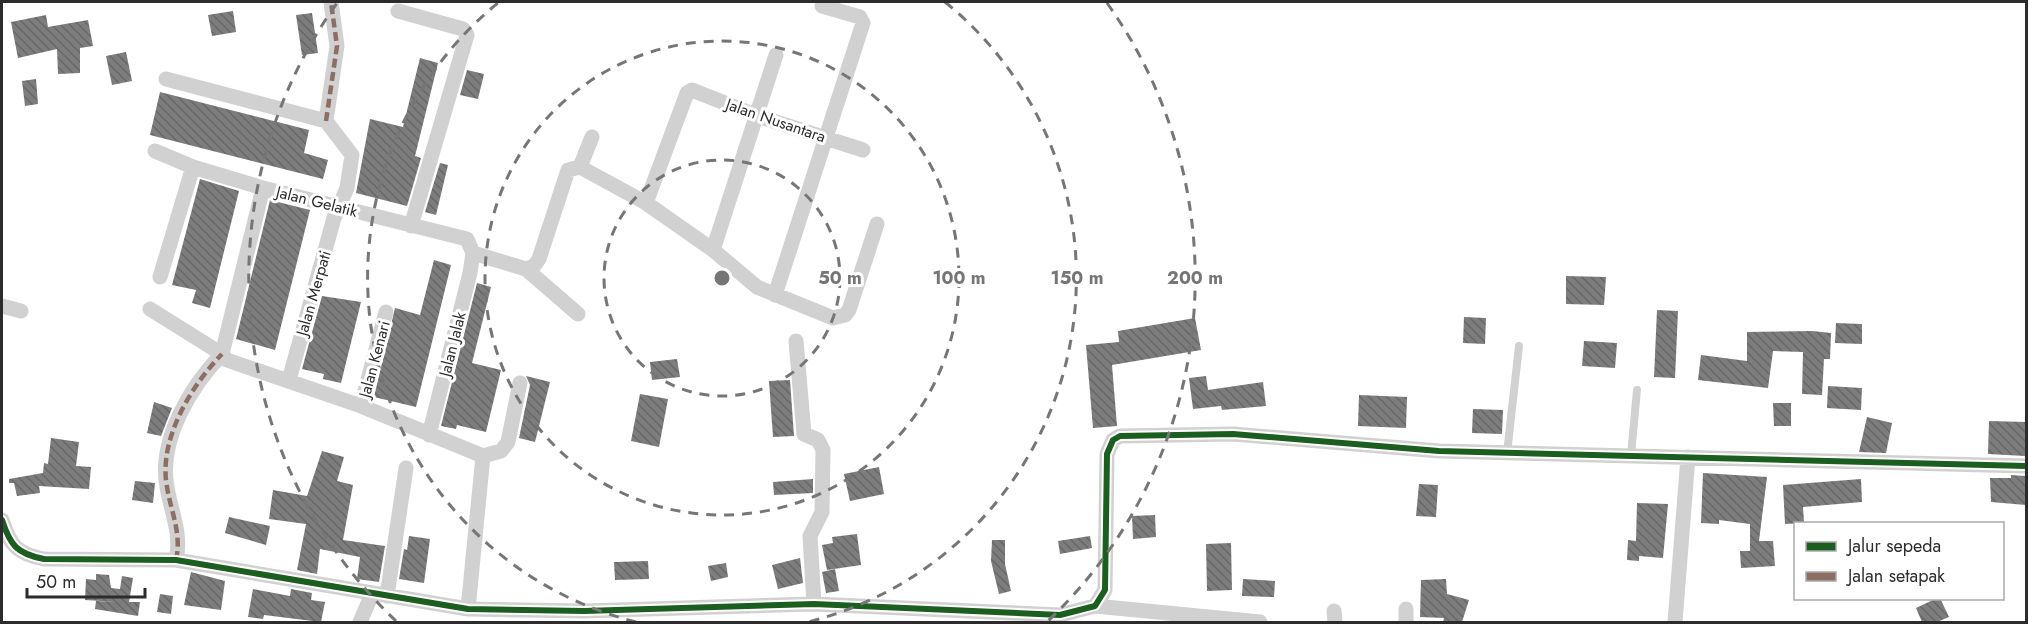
<svg xmlns="http://www.w3.org/2000/svg" width="2028" height="624" viewBox="0 0 2028 624" font-family="Jost,sans-serif">
	<style>
		.building { fill: url(#building-back-hatch) }
		.lines { fill: none; stroke-linecap: round; stroke-linejoin: round }
		.service { stroke: #d1d1d1; stroke-width: 8 }
		.minor { stroke: #d1d1d1; stroke-width: 15 }
		.quiet { stroke: #8d6e63; stroke-width: 4.5; stroke-dasharray: 9 4.5; stroke-linecap: butt }
		.cycleway-casing { stroke: #fff; stroke-width: 10 }
		.cycleway { stroke: #1b5e20; stroke-width: 6 }
		.ring { fill: none; stroke: #767676; stroke-width: 3; stroke-dasharray: 10 8 }
		.labels { text-anchor: middle; stroke-width: 6; stroke-linejoin: round; paint-order: stroke }
		.street-label { font-size: 16px; fill: #2c2c2c; stroke: #fff }
		.centre { fill: #767676; stroke: #fff; stroke-width: 3 }
		.ring-label { font-size: 18px; text-anchor: middle; font-weight: bold; fill: #767676; stroke: #fff; stroke-width: 6; stroke-linejoin: round; paint-order: stroke }
	</style>
	<defs>
		<pattern id="building-back-hatch" width="6" height="6" patternUnits="userSpaceOnUse" patternTransform="scale(1.5)"><rect width="6" height="6" fill="#7d7d7d"/><path d="M-1 5l2 2M0 0l6 6M5-1l2 2" fill="none" stroke="#676767"/></pattern>
	</defs>
	<rect width="100%" height="100%" fill="#fff"/>
	<path class="building" d="M233,11l3,21 -24,4 -4,-21z
		M312,13l6,40 -16,2 -6,-40z
		M46,15l2,12 40,-7 5,26 -13,2v25l-22,1 -1,-25 -39,9 -7,-36z
		M126,52l6,29 -20,4 -6,-29z
		M420,58l18,5 -23,93 6,2 -14,48 -51,-13 14,-74 33,8z
		M467,70l17,4 -6,25 -18,-4z
		M36,79l2,25 -13,2 -3,-25z
		M160,92l149,38 -5,23 24,7 -5,19 -173,-44z
		M440,163l8,2 -12,50 -11,-3z
		M200,179l39,12 -29,117 -18,-5 4,-13 -24,-5z
		M270,200l40,10 -35,140 -39,-11z
		M434,260l17,5 -35,142 -42,-10 21,-89 25,7z
		M1566,276l40,1 -2,28 -38,-1z
		M477,283l14,4 -19,76 29,7 -15,62 -29,-7 -1,4 -15,-3z
		M322,296l39,6 -20,81 -18,-4 1,-5 -22,-5z
		M1657,310l21,1 -3,67 -21,-1z
		M1464,317l22,1 -1,26 -22,-1z
		M1195,318l6,32 -89,15 5,61 -24,2 -7,-83 33,-3 -1,-11z
		M1836,323l26,1v20l-27,-1z
		M1812,331l19,2 -1,26h-6l-2,36 -20,-1 1,-42 -30,-1 -5,37 -70,-8 3,-25 46,6v-29z
		M1584,341l33,2 -2,25 -33,-2z
		M677,359l3,18 -28,3 -2,-18z
		M526,376l24,6 -15,60 -16,-4 11,-53z
		M1206,376l2,14 55,-8 3,24 -44,4 -1,-4 -28,3 -4,-31z
		M790,380l4,56 -21,1 -4,-56z
		M1828,386l34,2 -1,22 -34,-2z
		M640,394l28,5 -9,48 -28,-6z
		M1359,395l48,2 -1,31 -48,-2z
		M154,402l18,6 -11,28 -14,-3z
		M1773,403h18v23h-17z
		M1473,409l30,1 -1,24 -30,-1z
		M1867,417l25,6 -6,30 -27,-1z
		M1989,421l37,1 -1,34 -37,-2z
		M51,438l28,4 -3,24 15,1 -2,22 -50,-3 1,7 -23,3 -3,-13h-5v-4l34,-6 1,-10 4,1z
		M322,451l22,6 -7,24 16,4 -10,55 42,6 -6,36 -22,-3 3,-22 -40,-8 -3,25 -20,-4 9,-46 -37,-5 4,-29 34,6z
		M879,467l5,27 -34,7 -6,-27z
		M1703,473l64,4 -8,64h14l2,25 -34,2 -1,-17h10v-27l-31,-4v4l-18,-1z
		M2011,475l15,1v29l-35,-3 -1,-24h21z
		M813,479v14l-39,2 -1,-13z
		M1861,479l1,23 -59,5 1,16 -19,1 -2,-39z
		M135,481l20,2 -2,20 -21,-3z
		M1419,484l19,1 -2,32 -20,-1z
		M1637,503l31,1 -5,54 -24,-2v5l-12,-1 1,-20 8,1z
		M1155,515l1,22 -23,2 -1,-23z
		M229,517l41,9 -4,19 -41,-12z
		M857,534l4,31 -34,5 -5,-25 11,-2 -1,-6z
		M409,536l21,3 -6,44 -25,-4 5,-30 3,1z
		M1090,536l2,12 -32,6 -2,-13z
		M992,540h13v24l6,27 -12,3 -8,-33z
		M1231,543l1,47 -25,1 -1,-47z
		M800,558l3,25 -25,6 -6,-24z
		M648,561l1,18 -34,1 -1,-18z
		M726,563l2,14 -17,4 -3,-15z
		M835,569l4,22 -13,2 -4,-21z
		M191,572l34,9 -4,29 -37,-5z
		M96,574l13,1 2,13 9,1 2,-13 11,2 -4,24h11l-2,14 -43,-7 1,-8 22,1 -33,-2 1,-21 10,1z
		M1243,579l32,2 -1,16 -32,-1z
		M1446,579l1,15 22,6 -7,22h-19l1,-4 -24,-1 1,-37z
		M253,589l37,7 1,-7 21,4 -1,7 14,2 -4,20 -57,-7 -1,4 -15,-2z
		M160,594l13,2 -2,18 -14,-2z
		M1937,598h3l9,19 -12,5h-15l-6,-14z"/>
	<g class="lines">
		<path class="service" d="M1507,453l12,-107
			M1631,455l6,-65"/>
		<path class="minor" d="M398,11l65,18 4,6 -56,191
			M166,79l160,42 26,34 -5,33 -13,30 -45,162
			M326,121l11,-75 -6,-44
			M863,150l-108,-35 -63,-25 -5,3 -41,110 67,47 44,37 76,31 12,-3 4,-5 28,-86
			M155,151l38,16 70,21 204,51 6,14 -3,20 -41,162
			M580,167l12,-30
			M263,188l-41,166 5,6 134,46 122,50 -15,153
			M713,250l63,-195
			M473,253l53,16 8,-3 5,-7 29,-89 12,-3 66,36
			M526,269l52,45
			M160,277l33,-110
			M775,295l88,-272 -3,-6 -38,-11
			M2,306l19,5
			M150,309l72,45c-31,32 -64,86 -55,133 4,25 15,47 9,73
			M796,341l8,93 14,6 5,10 -1,62 -12,24 4,68
			M361,406l25,-94
			M483,456l18,-5 7,-9 12,-59
			M2,520c8,25 15,34 42,39l132,1 292,49 116,2 230,-7 246,11 35,-9 10,-16 2,-136 6,-14 7,-4 113,-2 206,17 587,15
			M387,596l19,-128
			M1095,606l165,16
			M1406,609v13
			M1334,611l1,11
			M360,622l12,-28
			M1675,622l13,-165"/>
		<path class="quiet" d="M326,121l11,-75 -6,-44
			M176,560c6,-26 -5,-48 -9,-73 -9,-47 24,-101 55,-133"/>
		<defs>
			<path id="cycleway" d="M2,520c8,25 15,34 42,39l132,1 292,49 116,2 230,-7 246,11 35,-9 10,-16 2,-136 6,-14 7,-4 113,-2 206,17 587,15"/>
		</defs>
		<use href="#cycleway" class="cycleway-casing"/>
		<use href="#cycleway" class="cycleway"/>
	</g>
	<g class="ring">
		<circle cx="722" cy="278" r="118"/>
		<circle cx="722" cy="278" r="237"/>
		<path d="M636 622A355 355 0 0 1 499 2M945 2A355 355 0 0 1 808 622"/>
		<path d="M396 621A473 473 0 0 1 337 3M1107 3A473 473 0 0 1 1048 621"/>
	</g>
	<g class="labels">
		<g class="street-label">
			<text transform="translate(776 120) rotate(19)" y="6">Jalan Nusantara</text>
			<text transform="translate(317 201) rotate(14)" y="6">Jalan Gelatik</text>
			<text transform="translate(313 293) rotate(-74)" y="6">Jalan Merpati</text>
			<text transform="translate(452 344) rotate(-76)" y="6">Jalan Jalak</text>
			<text transform="translate(374 359) rotate(-75)" y="6">Jalan Kenari</text>
		</g>
	</g>
	<circle cx="722" cy="278" r="9" class="centre"/>
	<g class="ring-label">
		<text x="840" y="284">50 m</text>
		<text x="959" y="284">100 m</text>
		<text x="1077" y="284">150 m</text>
		<text x="1195" y="284">200 m</text>
	</g>
	<rect width="2028" height="624" fill="none" stroke="#2c2c2c" stroke-width="6"/>
	<rect x="1794" y="522" width="210" height="78" fill="#ffffff" stroke="#ababab" stroke-width="1.5"/>
	<rect x="1806" y="542" width="30" height="9" fill="#1b5e20" stroke="#ababab" stroke-width="1.5"/>
	<text x="1848" y="552" font-size="18" fill="#2c2c2c">Jalur sepeda</text>
	<rect x="1806" y="572" width="30" height="9" fill="#8d6e63" stroke="#ababab" stroke-width="1.5"/>
	<text x="1848" y="582" font-size="18" fill="#2c2c2c">Jalan setapak</text>
	<path d="M27 588v9h118v-9" fill="none" stroke="#2c2c2c" stroke-width="3"/>
	<text x="36" y="588" font-size="18" fill="#2c2c2c" stroke="#ffffff" stroke-width="4.5" paint-order="stroke">50 m</text>
</svg>
